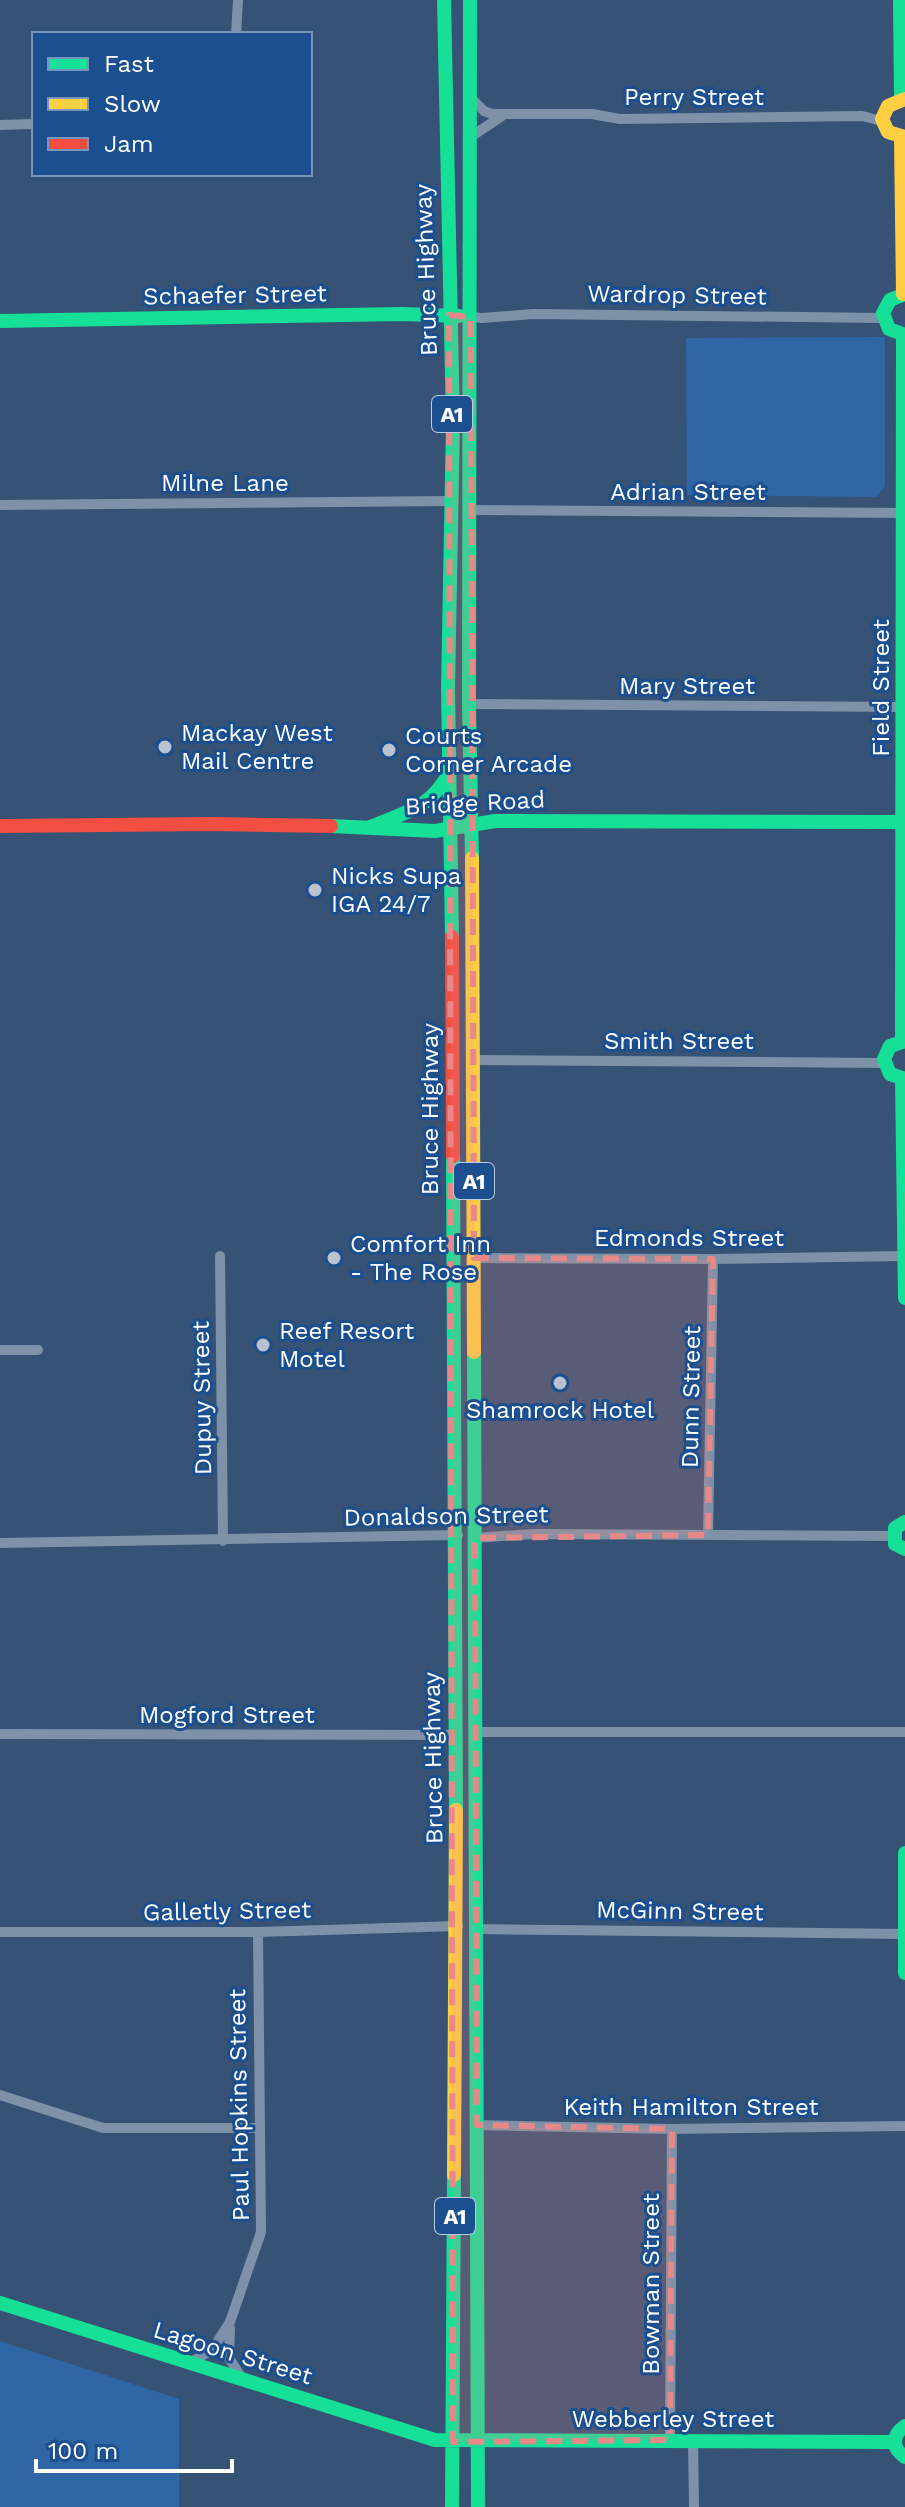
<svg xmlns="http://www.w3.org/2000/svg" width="905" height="2507" viewBox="0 0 905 2507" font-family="'Work Sans',sans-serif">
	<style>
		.green { fill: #2f66a5 }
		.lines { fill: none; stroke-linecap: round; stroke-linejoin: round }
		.street { stroke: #7d92a8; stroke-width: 10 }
		.fast { stroke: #16e098; stroke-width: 14 }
		.slow { stroke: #ffcf43; stroke-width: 14 }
		.jam { stroke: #f24e42; stroke-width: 14 }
		.marked { fill: #e88989; fill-opacity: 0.2; stroke: #e88989; stroke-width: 6; stroke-dasharray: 16 10; stroke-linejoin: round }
		.poi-dot { fill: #b9c2ce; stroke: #1b4f8f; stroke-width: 3 }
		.labels { text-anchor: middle; stroke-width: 6; stroke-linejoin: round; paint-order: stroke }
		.shield { fill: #1b4f8f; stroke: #bbcadd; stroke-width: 2 }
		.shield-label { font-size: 22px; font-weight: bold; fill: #fff }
		.street-label { font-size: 24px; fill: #fff; stroke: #1b4f8f }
		.poi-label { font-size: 24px; fill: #fff; stroke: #1b4f8f; text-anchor: start }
	</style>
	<rect width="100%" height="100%" fill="#365274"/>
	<path class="green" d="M885,337v149l-8,11 -190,-2 -1,-157z
		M0,2341l179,58v108h-179z"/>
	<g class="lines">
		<path class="street" d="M236,34l2,-34
			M471,98l13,13 8,3h100l28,5 242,-3 20,5
			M0,125l34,-1
			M472,136l30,-20
			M471,317l11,1 51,-4 350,4
			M0,505l450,-4
			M471,510l434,3
			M469,704l436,3
			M473,1060l411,3
			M220,1256l3,285
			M474,1258l239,1 192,-3
			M0,1350h38
			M708,1535l5,-276
			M474,1538l60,-4 359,2
			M0,1543l458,-8
			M476,1732h429
			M0,1734l454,1
			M474,1929l431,5
			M0,1932h258l200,-6
			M0,2095l103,33h156
			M477,2125l195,4 233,-3
			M230,2328l-1,30 12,19
			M191,2362l21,-12 18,-28 31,-90 -3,-300
			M670,2440l2,-311
			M693,2440l1,67"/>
		<path class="fast" d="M444,0l9,422 -5,267 4,248
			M470,0l-1,704 3,154
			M900,0l1,99
			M905,294l-15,6 -7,13 6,16 16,6
			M0,321l402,-7 57,2
			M331,826l104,5 60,-10 410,1
			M370,827c38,-16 60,-18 81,-57
			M902,1041l1,-706
			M905,1041l-15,5 -6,13 6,15 15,5
			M902,1079l3,219
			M453,1156l3,654
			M474,1352l4,1155
			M905,1522l-10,6v16l10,5
			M905,1853v120
			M0,2303l435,137 459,2
			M905,2426c-13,9 -14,22 0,31
			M452,2507l2,-332"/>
		<path class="slow" d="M905,99l-17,7 -6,13 6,13 17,5
			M901,138l2,156
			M472,858l2,494
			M454,2175l2,-365"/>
		<path class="jam" d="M0,826l212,-2 119,2
			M452,937l1,219"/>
	</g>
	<path class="marked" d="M449,315l22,2 3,941 239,1 -5,276 -233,3 2,587 195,4 -2,311 -217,2z"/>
	<g class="poi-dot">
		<circle cx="165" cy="747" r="8"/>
		<circle cx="389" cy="750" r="8"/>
		<circle cx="315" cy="890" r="8"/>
		<circle cx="334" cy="1258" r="8"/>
		<circle cx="263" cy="1345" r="8"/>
		<circle cx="560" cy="1383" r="8"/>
	</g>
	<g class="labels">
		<g class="shield">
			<rect x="432" y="396" width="40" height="36" rx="6"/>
			<rect x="454" y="1163" width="40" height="36" rx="6"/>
			<rect x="435" y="2198" width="40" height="36" rx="6"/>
		</g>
		<g class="shield-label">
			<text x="452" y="422">A1</text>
			<text x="474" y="1189">A1</text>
			<text x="455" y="2224">A1</text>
		</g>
		<g class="street-label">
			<text x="694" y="105">Perry Street</text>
			<text transform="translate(426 270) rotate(-92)" y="8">Bruce Highway</text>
			<text transform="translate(235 295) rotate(-1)" y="8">Schaefer Street</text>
			<text transform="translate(677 295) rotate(1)" y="8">Wardrop Street</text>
			<text x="225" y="491">Milne Lane</text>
			<text x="688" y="500">Adrian Street</text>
			<text x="687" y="694">Mary Street</text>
			<text transform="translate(881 688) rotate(-90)" y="8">Field Street</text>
			<text transform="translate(475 803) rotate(-3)" y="8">Bridge Road</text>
			<text x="679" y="1049">Smith Street</text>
			<text transform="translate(430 1109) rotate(-90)" y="8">Bruce Highway</text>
			<text x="689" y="1246">Edmonds Street</text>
			<text transform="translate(691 1397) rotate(-89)" y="8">Dunn Street</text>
			<text transform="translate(202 1398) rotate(-91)" y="8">Dupuy Street</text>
			<text transform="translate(446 1516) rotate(-1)" y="8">Donaldson Street</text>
			<text x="227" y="1723">Mogford Street</text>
			<text transform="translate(433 1758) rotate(-91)" y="8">Bruce Highway</text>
			<text transform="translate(227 1911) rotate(-1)" y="8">Galletly Street</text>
			<text transform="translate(680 1911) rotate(1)" y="8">McGinn Street</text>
			<text transform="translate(239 2105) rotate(-91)" y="8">Paul Hopkins Street</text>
			<text x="691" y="2115">Keith Hamilton Street</text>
			<text transform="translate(651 2284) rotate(-90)" y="8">Bowman Street</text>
			<text transform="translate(233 2353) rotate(17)" y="8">Lagoon Street</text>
			<text x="673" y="2427">Webberley Street</text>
		</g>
		<g class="poi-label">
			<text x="181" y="741">Mackay West<tspan x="181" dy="28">Mail Centre</tspan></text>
			<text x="405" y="744">Courts<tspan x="405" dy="28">Corner Arcade</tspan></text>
			<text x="331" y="884">Nicks Supa<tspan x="331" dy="28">IGA 24/7</tspan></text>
			<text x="350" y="1252">Comfort Inn<tspan x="350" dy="28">- The Rose</tspan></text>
			<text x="279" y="1339">Reef Resort<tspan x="279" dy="28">Motel</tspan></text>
			<text x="560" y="1418" text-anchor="middle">Shamrock Hotel</text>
		</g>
	</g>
	<rect x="32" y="32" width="280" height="144" fill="#1b4f8f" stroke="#7695bc" stroke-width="2"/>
	<rect x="48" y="58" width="40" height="12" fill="#16e098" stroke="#7695bc" stroke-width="2"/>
	<text x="104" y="72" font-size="24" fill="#ffffff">Fast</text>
	<rect x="48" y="98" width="40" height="12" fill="#ffcf43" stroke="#7695bc" stroke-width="2"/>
	<text x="104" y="112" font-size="24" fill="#ffffff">Slow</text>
	<rect x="48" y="138" width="40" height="12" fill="#f24e42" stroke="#7695bc" stroke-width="2"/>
	<text x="104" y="152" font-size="24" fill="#ffffff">Jam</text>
	<path d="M36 2459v12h196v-12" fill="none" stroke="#ffffff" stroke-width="4"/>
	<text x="48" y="2459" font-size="24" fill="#ffffff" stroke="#1b4f8f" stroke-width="6" paint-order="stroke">100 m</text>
</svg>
